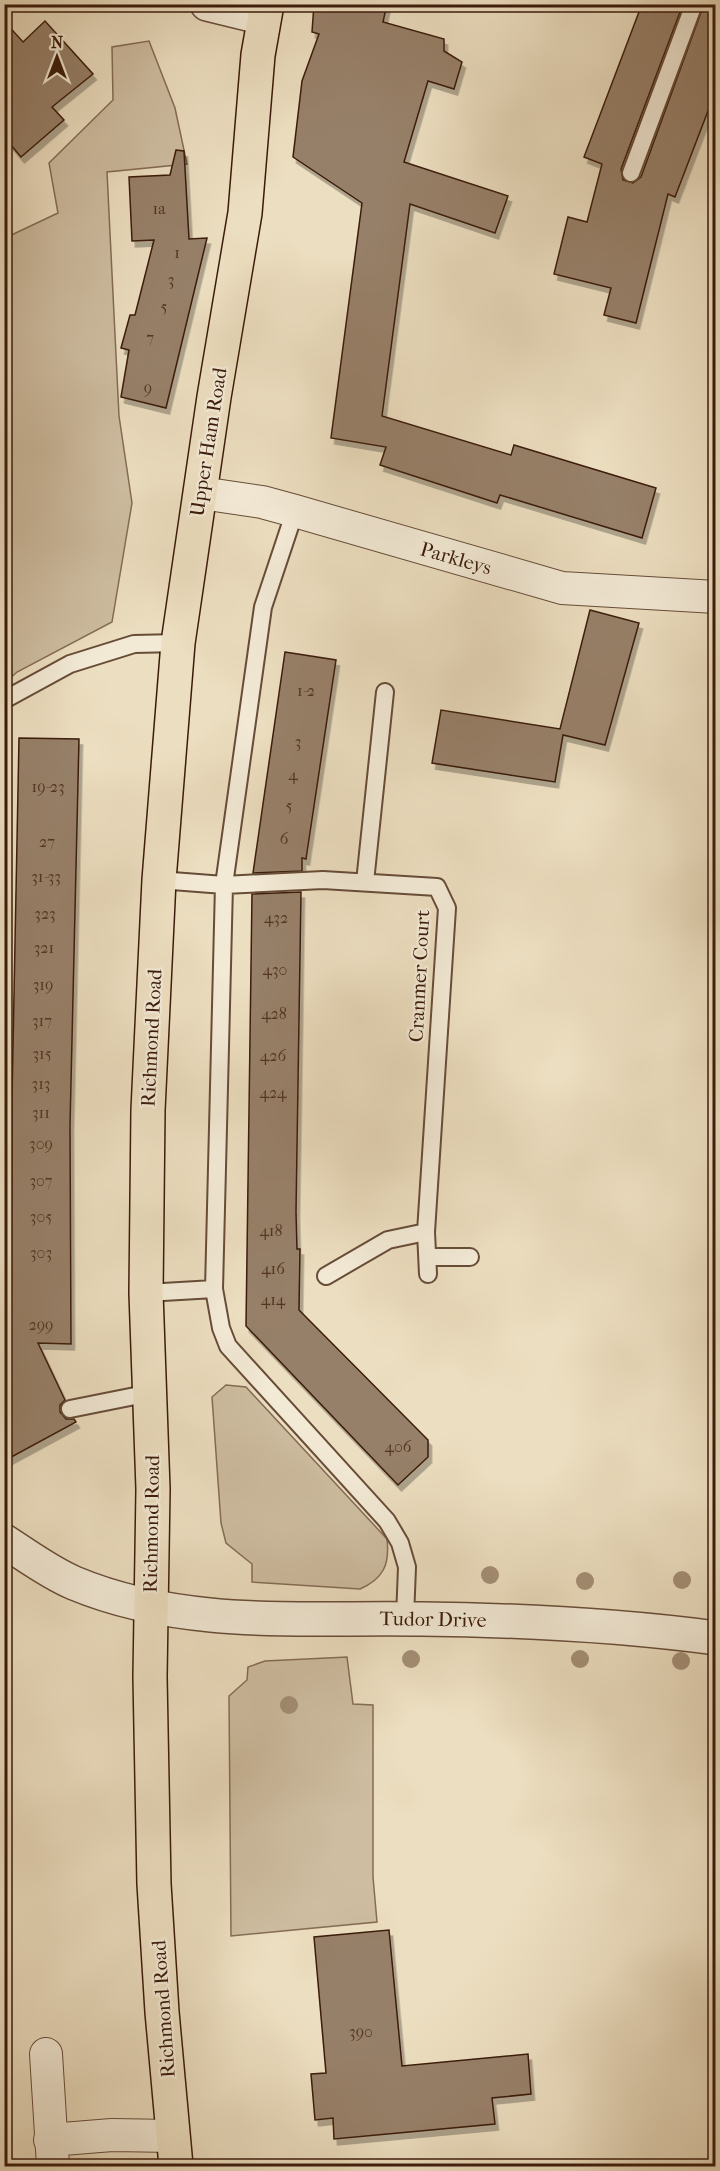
<svg xmlns="http://www.w3.org/2000/svg" width="720" height="2171" viewBox="0 0 720 2171" font-family="'IM FELL French Canon',serif">
	<style>
		.green { fill: #cebda1; stroke: #846c56; stroke-width: 1.5 }
		.building { fill: #978069; stroke: #3b1b0b; stroke-width: 1.5; filter: url(#shadow) }
		.lines { fill: none; stroke-linecap: round; stroke-linejoin: round }
		.service-casing { stroke: #674c38; stroke-width: 20 }
		.minor-casing { stroke: #674c38; stroke-width: 34 }
		.tertiary-casing { stroke: #674c38; stroke-width: 36 }
		.primary-casing { stroke: #3b1b0b; stroke-width: 36 }
		.service { stroke: #f3ead6; stroke-width: 16 }
		.minor { stroke: #f3ead6; stroke-width: 32 }
		.tertiary { stroke: #f3ead6; stroke-width: 33 }
		.primary { stroke: #ecdec0; stroke-width: 33 }
		.tree { fill: #a38e75 }
		.labels { text-anchor: middle; stroke-width: 4.5; stroke-linejoin: round; paint-order: stroke }
		.number-label { font-size: 16px; fill: #523422 }
		.street-label { font-size: 20px; fill: #3b1b0b; stroke: #f3ead6 }
	</style>
	<defs>
		<filter id="shadow"><feDropShadow dx="3.5" dy="6" stdDeviation="0" flood-color="#0004"/></filter>
	</defs>
	<rect width="100%" height="100%" fill="#ecdec0"/>
	<filter id="stains"><feTurbulence type="fractalNoise" baseFrequency=".00333" numOctaves="4"/><feColorMatrix values="0 0 0 0 .2 0 0 0 0 .09 0 0 0 0 .02 0 0 0 .5 -.17"/></filter>
	<radialGradient id="worn" r=".72"><stop offset=".6" stop-color="#630" stop-opacity="0"/><stop offset="1" stop-color="#630" stop-opacity=".3"/></radialGradient>
	<path class="green" d="M149,41l26,67 12,56 -80,8 12,244 13,87 -20,119 -95,50 -12,11v-445l53,-25 -9,-50 64,-63 -1,-53z
		M226,1385l20,2 141,152c3,26 -4,40 -27,50l-108,-7v-18l-26,-21 -5,-20 -9,-126z
		M347,1657l6,47 20,1v172l4,45 -146,14 -2,-240 18,-16 1,-13 17,-6z"/>
	<path class="building" d="M314,4h73l-4,18 61,17v12l18,11 -8,27 -26,-8 -24,81 104,34 -13,37 -85,-29 -28,212 129,39 3,-10 142,43 -14,50 -142,-43 -3,8 -117,-38 6,-18 -55,-9 31,-235 -69,-46 9,-76 17,-47 -7,-2z
		M642,4h41l-62,165 2,11 10,3 8,-6 63,-173h12v86l-41,107 -7,-3 -32,129 -32,-8 7,-27 -57,-14 14,-57 19,5 15,-58 -18,-7z
		M4,21l19,21 22,-21 48,53 -41,33 12,13 -43,37 -17,-20z
		M176,150l8,1 5,88 18,-1 -41,170 -45,-11 8,-47 -8,-2 9,-33h5l19,-75 -22,1 -3,-64 41,-2z
		M590,610l49,13 -34,122 -42,-10 -8,47 -123,-19 9,-53 119,19z
		M285,652l51,8 -30,199 -4,-1v13l-49,2z
		M19,738l60,1 -9,387 1,218 -33,-1 27,57 -5,5v7l6,7h8l2,3 -72,39v-68l7,-4 1,-291z
		M301,892l-5,320 1,37h3l-1,61 129,130v17l-30,28 -152,-159 6,-432z
		M389,1930l13,136 126,-12 3,40 -39,4 3,26 -161,15 -1,-21 -18,2 -4,-46 15,-1 -12,-136z"/>
	<g class="lines">
		<defs>
			<path id="service" d="M631,173l63,-169
				M295,511l-32,96 -39,278 -10,404 7,39 7,18 159,175 13,22 7,24 -2,51
				M4,700l66,-36 64,-20 44,-1
				M159,880l65,5 99,-5 114,7 10,21 -21,324 2,42
				M365,882l20,-190
				M428,1257h42
				M326,1276l62,-36 38,-8
				M146,1293l68,-4
				M70,1409l80,-16"/>
			<path id="minor" d="M201,493l61,9 33,9 267,77 154,9
				M46,2054l7,112
				M50,2140l62,-5 61,1"/>
			<path id="tertiary" d="M207,4l57,14
				M4,1541c22,14 46,32 70,42 110,46 231,34 347,36 99,1 196,6 295,19"/>
			<path id="primary" d="M176,2166l-14,-154 -8,-128 -4,-207 3,-188 -7,-196 2,-183 11,-230 19,-237 36,-246 31,-184 13,-158 9,-51"/>
		</defs>
		<use href="#service" class="service-casing"/>
		<use href="#minor" class="minor-casing"/>
		<use href="#tertiary" class="tertiary-casing"/>
		<use href="#primary" class="primary-casing"/>
		<use href="#service" class="service"/>
		<use href="#minor" class="minor"/>
		<use href="#tertiary" class="tertiary"/>
		<use href="#primary" class="primary"/>
	</g>
	<g class="tree">
		<circle cx="490" cy="1575" r="9"/>
		<circle cx="682" cy="1580" r="9"/>
		<circle cx="585" cy="1581" r="9"/>
		<circle cx="411" cy="1659" r="9"/>
		<circle cx="580" cy="1659" r="9"/>
		<circle cx="681" cy="1661" r="9"/>
		<circle cx="289" cy="1705" r="9"/>
	</g>
	<g class="labels">
		<g class="number-label">
			<text x="159" y="214">1a</text>
			<text x="177" y="258">1</text>
			<text x="171" y="285">3</text>
			<text x="164" y="312">5</text>
			<text x="150" y="343">7</text>
			<text x="148" y="393">9</text>
			<text x="306" y="696">1-2</text>
			<text x="298" y="747">3</text>
			<text x="293" y="780">4</text>
			<text x="48" y="792">19-23</text>
			<text x="289" y="811">5</text>
			<text x="284" y="844">6</text>
			<text x="47" y="847">27</text>
			<text x="46" y="882">31-33</text>
			<text x="45" y="919">323</text>
			<text x="276" y="923">432</text>
			<text x="44" y="953">321</text>
			<text x="275" y="975">430</text>
			<text x="43" y="990">319</text>
			<text x="274" y="1019">428</text>
			<text x="42" y="1026">317</text>
			<text x="42" y="1059">315</text>
			<text x="273" y="1061">426</text>
			<text x="41" y="1089">313</text>
			<text x="273" y="1098">424</text>
			<text x="41" y="1118">311</text>
			<text x="41" y="1149">309</text>
			<text x="41" y="1186">307</text>
			<text x="41" y="1222">305</text>
			<text x="271" y="1236">418</text>
			<text x="41" y="1258">303</text>
			<text x="273" y="1274">416</text>
			<text x="273" y="1305">414</text>
			<text x="41" y="1330">299</text>
			<text x="398" y="1452">406</text>
			<text x="361" y="2037">390</text>
		</g>
		<g class="street-label">
			<text transform="translate(208 442) rotate(-81)" y="7">Upper Ham Road</text>
			<text transform="translate(456 558) rotate(16)" y="7">Parkleys</text>
			<text transform="translate(419 976) rotate(-87)" y="7">Cranmer Court</text>
			<text transform="translate(151 1038) rotate(-87)" y="7">Richmond Road</text>
			<text transform="translate(151 1524) rotate(-89)" y="7">Richmond Road</text>
			<text transform="translate(433 1619) rotate(1)" y="7">Tudor Drive</text>
			<text transform="translate(163 2009) rotate(-94)" y="7">Richmond Road</text>
		</g>
	</g>
	<rect width="720" height="2171" fill="none" stroke="#ecdec0" stroke-width="24"/>
	<rect x="6" y="6" width="708" height="2159" fill="none" stroke="#3b1b0b" stroke-width="3"/>
	<rect x="12" y="12" width="696" height="2147" fill="none" stroke="#3b1b0b" stroke-width="1.5"/>
	<g transform="translate(57 57)" stroke="#f3ead6" stroke-width="4.5" paint-order="stroke">
	<path d="M0-4.5L10 22L0 15L-10 22Z" fill="#3b1b0b"/>
	<text y="-9" font-size="16" font-weight="bold" text-anchor="middle" fill="#3b1b0b">N</text>
	</g>
	<rect width="100%" height="100%" filter="url(#stains)"/>
	<rect width="100%" height="100%" fill="url(#worn)"/>
</svg>
